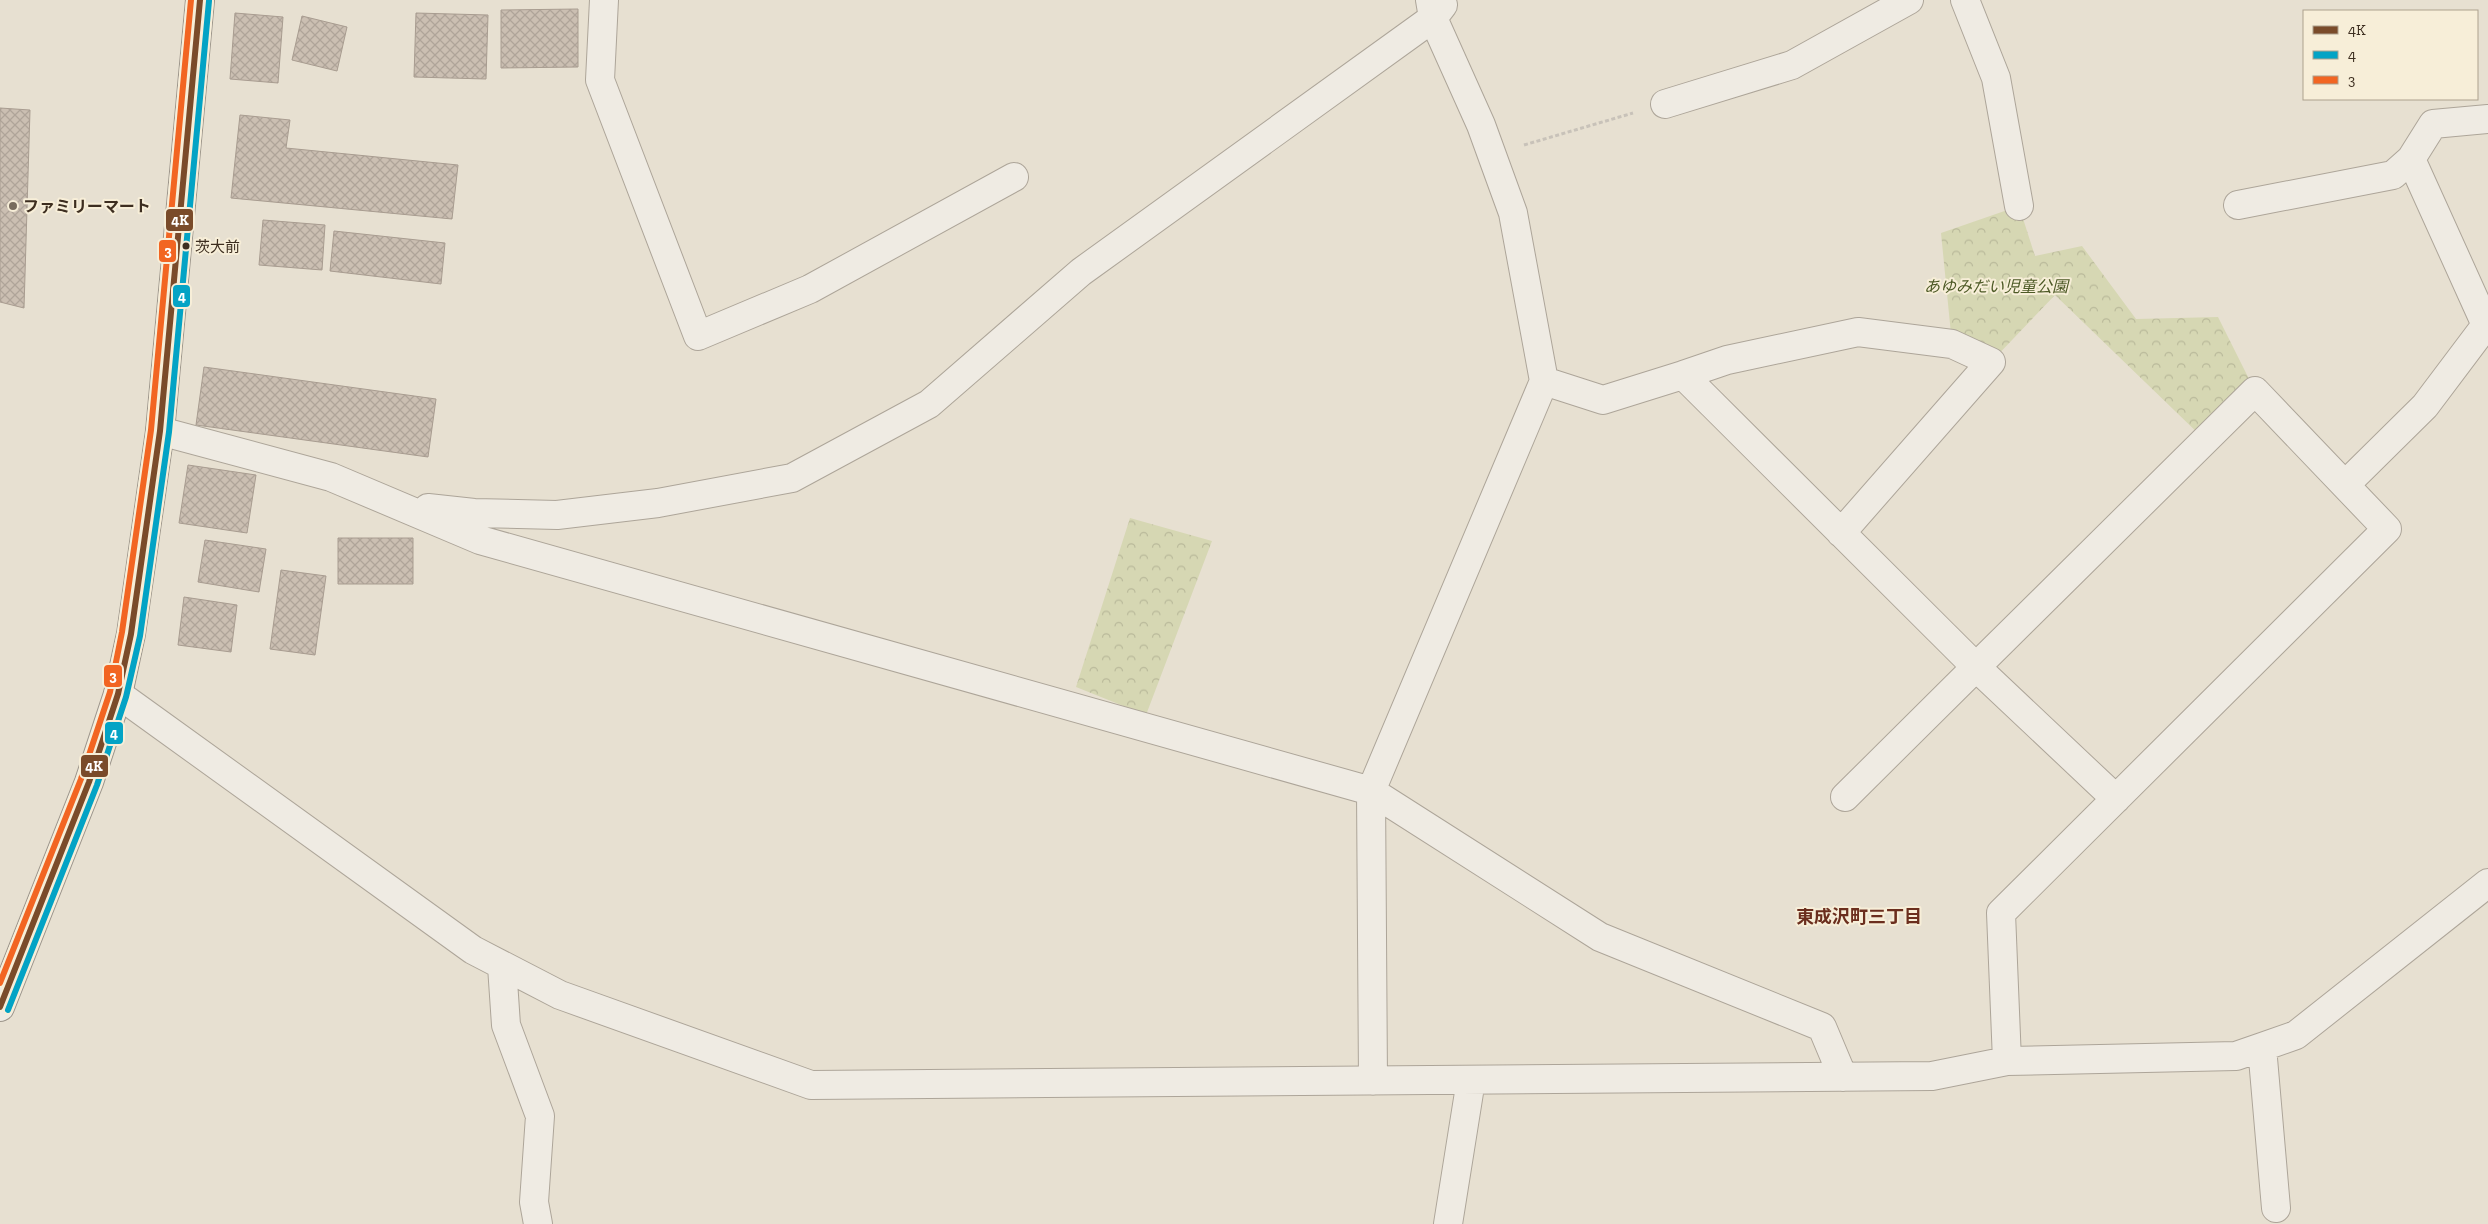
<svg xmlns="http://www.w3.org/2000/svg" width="2488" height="1224" viewBox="0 0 2488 1224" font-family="'Zilla Slab','Noto Sans JP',serif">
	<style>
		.park { fill: url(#park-crowns) }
		.building { fill: url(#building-cross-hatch); stroke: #a89c90 }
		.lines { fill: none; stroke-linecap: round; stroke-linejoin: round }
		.street-casing { stroke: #ada599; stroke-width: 30 }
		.secondary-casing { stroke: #9c958a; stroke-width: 30 }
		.path { stroke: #c8c2b9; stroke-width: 3; stroke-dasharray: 4 2.5; stroke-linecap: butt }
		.street { stroke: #efebe3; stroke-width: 28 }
		.secondary { stroke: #efebe3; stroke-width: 28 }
		.bus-1-casing { stroke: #f7eed8; stroke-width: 10 }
		.bus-2-casing { stroke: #f7eed8; stroke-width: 10 }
		.bus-3-casing { stroke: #f7eed8; stroke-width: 10 }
		.bus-1 { stroke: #7a4b2a; stroke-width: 6 }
		.bus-2 { stroke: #03a3c5; stroke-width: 6 }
		.bus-3 { stroke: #f26522; stroke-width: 6 }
		.poi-dot { fill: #786c5e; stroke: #f7eed8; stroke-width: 2 }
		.bus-dot { fill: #3d2e20; stroke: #f7eed8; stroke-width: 2 }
		.labels { text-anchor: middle; stroke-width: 4; stroke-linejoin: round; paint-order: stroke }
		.bus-label { font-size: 15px; fill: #3d2e20; stroke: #f7eed8; text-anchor: start }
		.poi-label { font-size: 16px; font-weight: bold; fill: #3d2e20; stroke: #f7eed8; text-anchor: start }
		.park-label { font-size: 16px; font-style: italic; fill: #4d5a26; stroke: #f7eed8 }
		.neighbourhood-label { font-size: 18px; font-weight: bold; fill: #6b2e1e; stroke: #f7eed8 }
		.line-badge { stroke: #f7eed8; stroke-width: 2 }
		.badge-label { font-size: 14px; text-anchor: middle; font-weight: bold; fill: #fff }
	</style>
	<defs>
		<pattern id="park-crowns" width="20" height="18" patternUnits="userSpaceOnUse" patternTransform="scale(1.25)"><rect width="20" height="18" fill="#d6d7b3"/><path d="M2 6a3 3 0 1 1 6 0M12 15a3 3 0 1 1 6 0" fill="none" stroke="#b9b99a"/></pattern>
		<pattern id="building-cross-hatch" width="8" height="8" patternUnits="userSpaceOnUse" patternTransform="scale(1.25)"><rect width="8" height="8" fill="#cbbfb2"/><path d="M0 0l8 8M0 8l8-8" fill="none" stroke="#afa499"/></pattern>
	</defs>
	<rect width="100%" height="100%" fill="#e7e0d1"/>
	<path class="park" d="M2019,206l16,50 47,-10 54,73 82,-2 37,74 -50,49 -150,-145 -64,67 -39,-18 -11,-111z
		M1130,518l82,23 -66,174 -70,-28z"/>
	<path class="building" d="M578,9v58l-77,1v-58z
		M235,13l48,4 -5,66 -48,-4z
		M416,13l72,2 -2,64 -72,-2z
		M302,16l45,11 -10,44 -45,-11z
		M0,108l30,2 -6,198 -24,-6z
		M240,115l50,5 -4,28 172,17 -6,54 -221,-21z
		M263,220l62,5 -3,45 -63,-5z
		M334,231l111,12 -4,41 -111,-13z
		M204,367l232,32 -8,58 -232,-32z
		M188,465l68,10 -9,58 -68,-10z
		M338,538h75v46h-75z
		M205,540l61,9 -7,43 -61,-10z
		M281,570l45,6 -11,79 -45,-6z
		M184,597l53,8 -6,47 -53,-7z"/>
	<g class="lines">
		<defs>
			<path id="street" d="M604,0l-4,80 98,256 112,-47 204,-112
				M1965,0l31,78 23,128
				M1665,104l127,-39 117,-65
				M2411,159l75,166h2
				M2238,205l155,-30 18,-16 22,-35 55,-5
				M1544,381l59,19 80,-25
				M160,431l171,46 149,63 891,251 229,146 222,90 21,50
				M2345,485l80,-79 61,-81
				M428,508l46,5 83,2 101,-12 134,-25 137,-74 152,-132 352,-254 -3,-18
				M1841,533l150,-171 -39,-18 -94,-12 -131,28 -44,15 293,292 279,-276 132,138 -386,384 6,148
				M118,694l355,256 87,45 251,90 1121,-9 75,-15 229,-5 26,-9 34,-12 192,-152
				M1845,797l131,-130 140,132
				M502,966l4,59 34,91 -6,86 4,22
				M2262,1047l14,161
				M1373,1081l-2,-290 173,-410 -31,-168 -32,-88 -48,-107 10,-13
				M1448,1224l23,-144"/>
			<path id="secondary" d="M0,1007l89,-225 29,-88 13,-60 29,-203 40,-431"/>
		</defs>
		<use href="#street" class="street-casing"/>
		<use href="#secondary" class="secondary-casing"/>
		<path class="path" d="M1524,145l109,-32"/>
		<use href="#street" class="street"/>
		<use href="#secondary" class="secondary"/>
		<defs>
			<path id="bus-1" d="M0,1007l89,-225 29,-88 13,-60 29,-203 40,-431"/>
			<path id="bus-2" d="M8,1010l89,-225 29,-88 14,-61 29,-204 40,-431"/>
			<path id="bus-3" d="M0,983l81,-204 29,-87 12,-60 29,-202 40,-430"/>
		</defs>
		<use href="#bus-1" class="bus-1-casing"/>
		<use href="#bus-2" class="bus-2-casing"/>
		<use href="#bus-3" class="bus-3-casing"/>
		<use href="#bus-1" class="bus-1"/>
		<use href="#bus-2" class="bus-2"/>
		<use href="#bus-3" class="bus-3"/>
	</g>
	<circle class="poi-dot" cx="13" cy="206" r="5"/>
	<circle class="bus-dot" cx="186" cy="246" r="4.5"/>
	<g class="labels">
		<g class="bus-label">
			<text x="195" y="252">茨大前</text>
		</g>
		<g class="poi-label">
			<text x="23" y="212">ファミリーマート</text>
		</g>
		<g class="park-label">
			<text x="1996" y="292">あゆみだい児童公園</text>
		</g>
		<g class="neighbourhood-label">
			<text x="1859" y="923">東成沢町三丁目</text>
		</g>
	</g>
	<g class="line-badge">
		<rect x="165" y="208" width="29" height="24" rx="5" fill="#7a4b2a"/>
		<rect x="158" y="239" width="19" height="24" rx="5" fill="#f26522"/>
		<rect x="172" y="284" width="19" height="24" rx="5" fill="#03a3c5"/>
		<rect x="103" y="664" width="20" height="24" rx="5" fill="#f26522"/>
		<rect x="104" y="721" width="20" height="24" rx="5" fill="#03a3c5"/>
		<rect x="80" y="754" width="29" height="24" rx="5" fill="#7a4b2a"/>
	</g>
	<g class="badge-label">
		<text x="180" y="225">4K</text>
		<text x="168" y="256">3</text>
		<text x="182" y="301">4</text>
		<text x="113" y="681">3</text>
		<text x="114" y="738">4</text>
		<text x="94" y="771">4K</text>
	</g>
	<rect x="2303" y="10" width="175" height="90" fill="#f7eed8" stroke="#ada18e"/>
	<rect x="2313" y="26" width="25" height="8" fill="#7a4b2a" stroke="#ada18e"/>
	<text x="2348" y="35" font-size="15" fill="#3d2e20">4K</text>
	<rect x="2313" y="51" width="25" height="8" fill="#03a3c5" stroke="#ada18e"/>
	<text x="2348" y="60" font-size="15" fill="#3d2e20">4</text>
	<rect x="2313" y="76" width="25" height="8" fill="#f26522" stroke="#ada18e"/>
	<text x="2348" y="85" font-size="15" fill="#3d2e20">3</text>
</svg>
